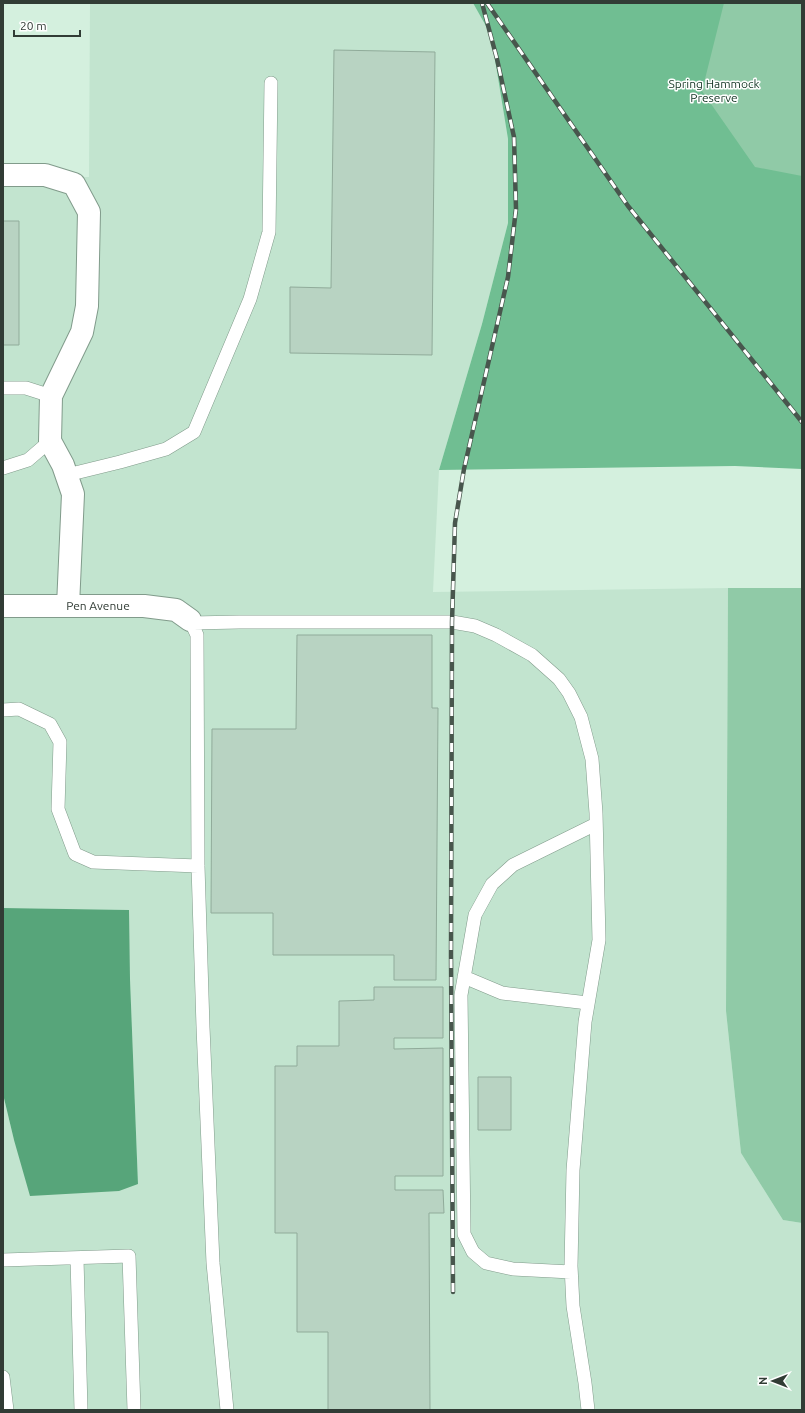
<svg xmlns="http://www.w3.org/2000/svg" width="805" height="1413" viewBox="0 0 805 1413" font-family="Ubuntu,sans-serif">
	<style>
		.built { fill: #c2e4cf }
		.green { fill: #90caa7 }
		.forest { fill: #70be92 }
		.water { fill: #57a57a }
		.building { fill: #b8d3c2; stroke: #90ab9a }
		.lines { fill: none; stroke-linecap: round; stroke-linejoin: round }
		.lane-casing { stroke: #819b8b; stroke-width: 14 }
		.street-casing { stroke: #819b8b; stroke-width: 24 }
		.lane { stroke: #fff; stroke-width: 13 }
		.street { stroke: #fff; stroke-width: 22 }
		.rail-casing { stroke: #48564d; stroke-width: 4.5 }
		.rail { stroke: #fff; stroke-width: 3; stroke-dasharray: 9; stroke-linecap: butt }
		.labels { text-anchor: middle; stroke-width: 3; stroke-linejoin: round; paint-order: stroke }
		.park-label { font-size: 12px; fill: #123523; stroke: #fff }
		.street-label { font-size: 12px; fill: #313c35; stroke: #fff }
	</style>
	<rect width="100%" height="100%" fill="#d4f0de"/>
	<path class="built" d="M90,3h383l18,32 17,104v84l-26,101 -43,146 -6,122 295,-4 -2,423 15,142 42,67 19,3v187h-799v-316l11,46 124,44 -8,-205 -2,-69 -125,-2v-731h86z"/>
	<path class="green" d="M553,3h249v355z
		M728,588h74v635l-19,-3 -42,-67 -15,-142z"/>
	<path class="forest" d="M473,3h251l-22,88 53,76 47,9v293l-67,-3 -296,4 43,-146 26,-101v-84l-17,-104z"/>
	<path class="water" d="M3,908l126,2 1,69 8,205 -19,7 -89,5 -16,-56 -11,-46z"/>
	<path class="building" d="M334,50l101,2 -3,303 -142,-2v-66l41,1z
		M3,221h16v124h-16z
		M297,635h135v73h6l-2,272h-42v-25h-121v-42h-62l1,-184h84z
		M374,987h69v51h-49v11l49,-1v128h-48v14h48l1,23h-15l1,197h-102v-78h-31v-99h-22v-167h22v-20h42v-45l35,-1z
		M478,1077h33v53h-33z"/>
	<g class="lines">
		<defs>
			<path id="lane" d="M3,388h23l25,8
				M3,468l25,-8 22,-19
				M67,475l53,-13 46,-13 28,-17 56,-133 19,-67 2,-149
				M190,620l7,15 1,231 5,161 10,236 14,147
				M192,623l47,-1h213l23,4 21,9 36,20 27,24 10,14 12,24 11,42 4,54 3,127 -14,82 -12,148 -2,96 2,40 12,77 3,27
				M3,710l16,-1 31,15 10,18 -2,67 17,45 18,8 105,4
				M464,977l38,16 86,10
				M77,1258l4,152
				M3,1260l126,-4 5,154
				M571,1272l-58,-3 -27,-6 -13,-11 -9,-18 -3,-239 14,-80 17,-31 21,-19 83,-41
				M3,1377l4,33"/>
			<path id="street" d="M3,175h42l29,9 15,28 -2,94 -5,26 -31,64 -1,45 13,24 10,29 -5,112
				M3,606h141l32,4 14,10"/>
		</defs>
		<use href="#lane" class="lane-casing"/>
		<use href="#street" class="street-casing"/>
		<use href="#lane" class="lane"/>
		<use href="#street" class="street"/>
		<defs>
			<path id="rail" d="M487,3l141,203 174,216
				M453,1292l-2,-337 1,-333 3,-99 9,-54 44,-192 8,-68 -2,-72 -17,-78 -15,-56"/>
		</defs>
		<use href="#rail" class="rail-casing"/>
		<use href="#rail" class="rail"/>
	</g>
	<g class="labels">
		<g class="park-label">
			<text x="714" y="88">Spring Hammock<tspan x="714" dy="14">Preserve</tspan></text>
		</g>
		<g class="street-label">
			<text x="98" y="610">Pen Avenue</text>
		</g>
	</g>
	<rect width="805" height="1413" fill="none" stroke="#313c35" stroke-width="8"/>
	<g transform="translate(773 1381) rotate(270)" stroke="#ffffff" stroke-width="3" paint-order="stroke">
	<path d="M0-3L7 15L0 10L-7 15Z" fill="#313c35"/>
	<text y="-6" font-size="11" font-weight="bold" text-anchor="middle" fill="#313c35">N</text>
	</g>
	<path d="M14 30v6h66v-6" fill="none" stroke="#313c35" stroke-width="2"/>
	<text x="20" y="30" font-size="12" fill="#313c35" stroke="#ffffff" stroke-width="3" paint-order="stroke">20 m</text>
</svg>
